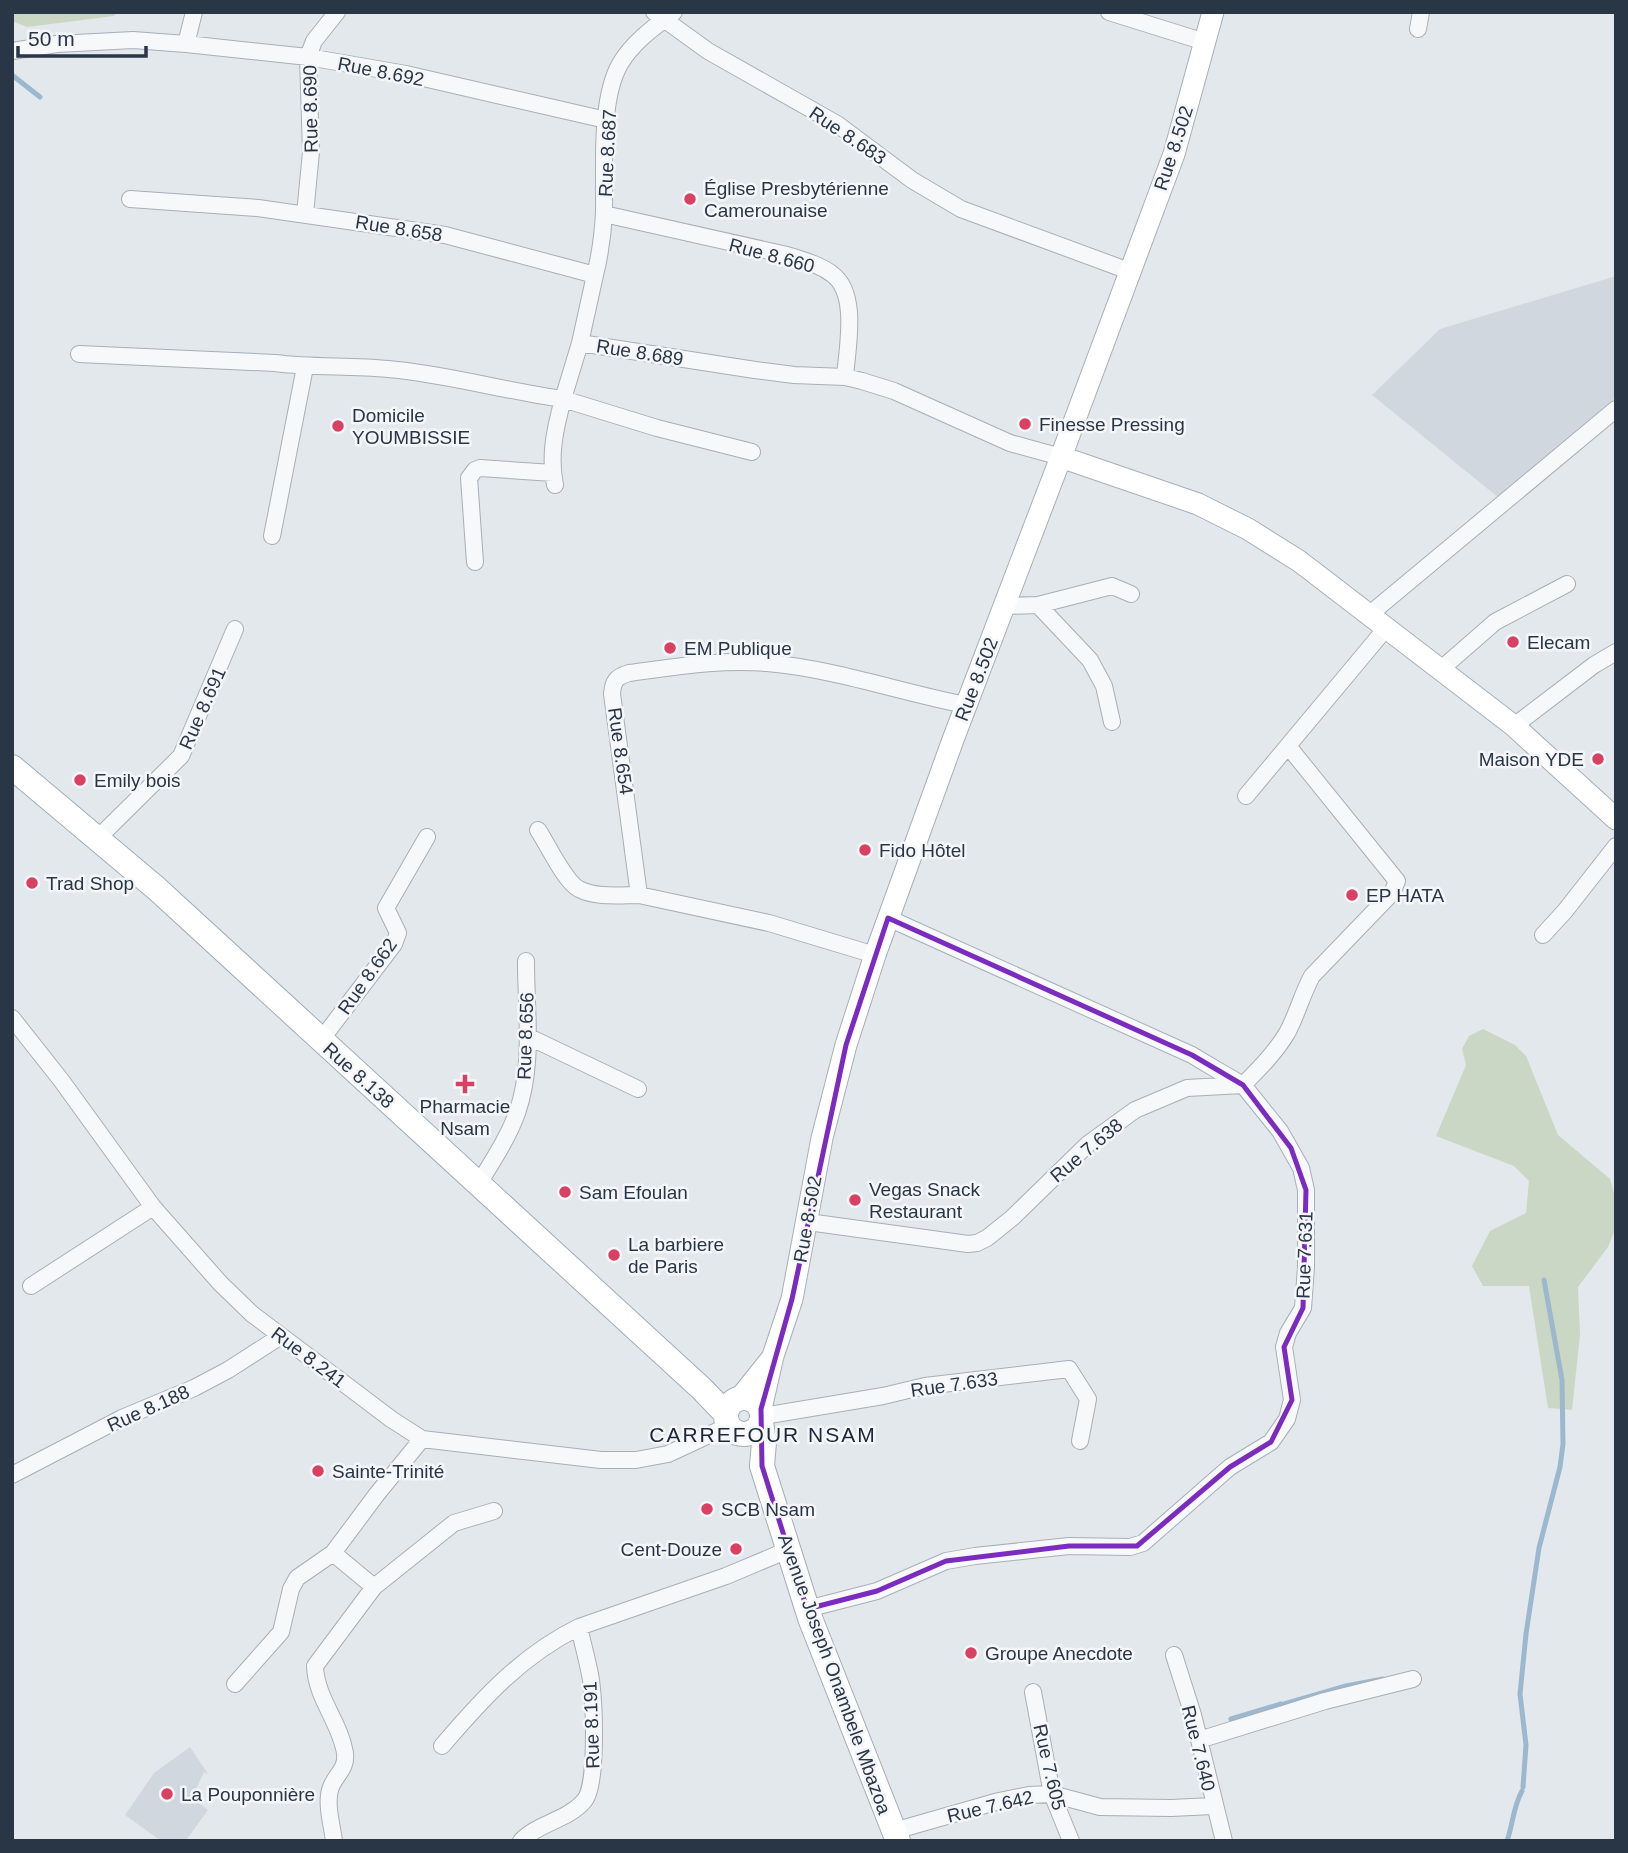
<svg xmlns="http://www.w3.org/2000/svg" width="1628" height="1853" viewBox="0 0 1628 1853" font-family="Helvetica,sans-serif">
	<style>
		.built { fill: #d1d7df }
		.green { fill: #cad7c4 }
		.lines { fill: none; stroke-linecap: round; stroke-linejoin: round }
		.stream { stroke: #9cb8ce; stroke-width: 5 }
		.minor-casing { stroke: #a7afb7; stroke-width: 18 }
		.secondary-casing { stroke: #a7afb7; stroke-width: 23 }
		.primary-casing { stroke: #a2adb9; stroke-width: 26 }
		.minor { stroke: #f7f8fa; stroke-width: 16 }
		.secondary { stroke: #fff; stroke-width: 21 }
		.primary { stroke: #fff; stroke-width: 24 }
		.marked { fill: none; stroke: #7b2cbf; stroke-width: 5; stroke-linejoin: round }
		.poi-dot { fill: #d94162; stroke: #f4f6f9; stroke-width: 2.5 }
		.labels { text-anchor: middle; stroke-width: 5; stroke-linejoin: round; paint-order: stroke }
		.street-label { font-size: 19px; fill: #293646; stroke: #f4f6f9 }
		.poi-label { font-size: 19px; fill: #293646; stroke: #f4f6f9; text-anchor: start }
		.neighbourhood-label { font-size: 21px; letter-spacing: 2px; fill: #1c2737; stroke: #f4f6f9 }
	</style>
	<rect width="100%" height="100%" fill="#e3e8ec"/>
	<path class="built" d="M1616,276v121l-117,101 -127,-103 68,-66z
		M190,1747l18,27 -4,-2 -12,26 16,12 -21,29 2,2h-28l-36,-26 29,-42z"/>
	<path class="green" d="M12,12h106l-4,4 -87,11 -15,-6z
		M1483,1029l32,16 11,11 32,79 52,44 6,21v27l-8,20 -30,40 2,48 -8,75 -24,-2 -19,-122h-46l-11,-20 18,-35 36,-18 3,-32 -15,-15 -78,-30 30,-71 -4,-16 7,-13z"/>
	<g class="lines">
		<path class="stream" d="M12,75l28,22
			M1284,1704l62,-18 37,-7
			M1231,1719l50,-15
			M1523,1787l3,-42 -6,-51 6,-60 13,-86 21,-81 3,-23 -1,-64 -18,-100
			M1507,1841c6,-17 6,-34 15,-50"/>
		<defs>
			<path id="minor" d="M194,12l-8,32 122,13 98,17 200,46
				M654,12l54,39 129,73 75,56 49,29 168,62
				M1109,12l96,30
				M1418,29l3,-17
				M12,51l45,-7 76,-4 53,4
				M130,199l128,9 187,27 150,40 -15,68
				M305,214l6,-62 -3,-95 6,-16 23,-29
				M604,214l183,41c15,5 32,9 45,19 27,19 15,75 13,103
				M595,275c5,-20 8,-42 9,-63 1,-42 -5,-111 16,-148 12,-21 34,-37 54,-52
				M79,354l196,9c38,5 75,2 113,6 59,5 116,22 175,30l17,-56 175,27 39,5 51,2 17,4 32,10 116,52 51,14
				M555,485c-6,-30 0,-56 8,-86l94,29 95,24
				M272,536l33,-169
				M475,562l-6,-84 6,-8 5,-2 73,5
				M1038,605l52,55 14,26 8,36
				M1003,606l35,-1 74,-19 19,8
				M1370,614l246,-205
				M1440,670l55,-48 72,-38
				M1514,726l80,-61 22,-13
				M1246,796l141,-169
				M538,830c10,15 27,52 41,59 17,9 42,6 60,6
				M98,838l83,-82 54,-127
				M1543,935l22,-24 51,-65
				M875,955l-106,-32 -130,-28 -27,-201c1,-13 4,-17 17,-21 46,-6 92,-14 138,-10 69,6 132,29 199,42
				M12,1018l49,62 92,127 67,76 32,31 139,105 31,20 179,21h35l32,-6 60,-28
				M527,1036l111,53
				M321,1040l73,-96 4,-11 -12,-25 41,-71
				M478,1185c14,-23 30,-47 39,-72 17,-48 9,-101 9,-152
				M808,1222l160,22 9,-1 10,-5 25,-20 76,-74 47,-34 52,-22 56,-3c16,-16 32,-32 44,-52 10,-18 15,-39 25,-57l80,-83 5,-12 -109,-135
				M31,1286l122,-79
				M763,1416l120,-20 42,-10 144,-17 19,30 -8,42
				M12,1475l110,-57 72,-30 34,-18 53,-34
				M333,1553l41,34 -59,79c1,32 25,56 30,87 2,16 -9,21 -14,34 -6,15 1,38 3,54
				M374,1587l80,-64 40,-12
				M807,1609l70,-18 69,-30 29,-5 94,-10 61,1 13,-4 87,-76 41,-25 16,-23 5,-19 -8,-53 4,-14 15,-25 3,-41v-77l-5,-22 -21,-37 -37,-46 -26,-15 -25,-15 -304,-137
				M1174,1655l19,60 31,126
				M235,1684l46,-52 10,-43 6,-11 36,-25 44,-59 45,-55
				M1033,1692l19,102 19,47
				M1199,1740l126,-39 88,-22
				M442,1746c40,-47 80,-91 137,-119
				M894,1831l105,-30 30,-6 23,-1 48,13 71,1 42,-2
				M521,1841c17,-18 47,-21 63,-40 14,-15 10,-99 7,-121 -3,-18 -8,-35 -12,-53l147,-51 62,-26"/>
			<path id="secondary" d="M1061,457l137,47 50,25 51,32 215,165 102,93
				M740,1398l32,-40
				M761,1409l12,-53 19,-57 30,-161 24,-93 29,-90 79,-218 107,-280 113,-303 39,-142"/>
			<path id="primary" d="M12,767l144,121 546,501 24,25
				M726 1416a18 18 0 1 1 36 0a18 18 0 1 1-36 0Z
				M761,1422l3,20 -2,24 48,152 88,223"/>
		</defs>
		<use href="#minor" class="minor-casing"/>
		<use href="#secondary" class="secondary-casing"/>
		<use href="#primary" class="primary-casing"/>
		<use href="#minor" class="minor"/>
		<use href="#secondary" class="secondary"/>
		<use href="#primary" class="primary"/>
	</g>
	<path class="marked" d="M888,918l304,137 51,30 48,63 15,42 -3,118 -19,39 8,53 -21,42 -41,25 -93,79h-68l-123,15 -69,30 -70,18 -45,-143 -1,-57 31,-110 54,-254z"/>
	<g class="poi-dot">
		<circle cx="690" cy="199" r="7"/>
		<circle cx="1025" cy="424" r="7"/>
		<circle cx="338" cy="426" r="7"/>
		<circle cx="1513" cy="642" r="7"/>
		<circle cx="670" cy="648" r="7"/>
		<circle cx="1598" cy="759" r="7"/>
		<circle cx="80" cy="780" r="7"/>
		<circle cx="865" cy="850" r="7"/>
		<circle cx="32" cy="883" r="7"/>
		<circle cx="1352" cy="895" r="7"/>
		<path d="M461.5 1073.5h7v7h7v7h-7v7h-7v-7h-7v-7h7z"/>
		<circle cx="565" cy="1192" r="7"/>
		<circle cx="855" cy="1200" r="7"/>
		<circle cx="614" cy="1255" r="7"/>
		<circle cx="318" cy="1471" r="7"/>
		<circle cx="707" cy="1509" r="7"/>
		<circle cx="736" cy="1549" r="7"/>
		<circle cx="971" cy="1653" r="7"/>
		<circle cx="167" cy="1794" r="7"/>
	</g>
	<g class="labels">
		<g class="street-label">
			<text transform="translate(381 71) rotate(11)" y="7">Rue 8.692</text>
			<text transform="translate(310 109) rotate(-91)" y="7">Rue 8.690</text>
			<text transform="translate(848 135) rotate(34)" y="7">Rue 8.683</text>
			<text transform="translate(1173 148) rotate(-72)" y="7">Rue 8.502</text>
			<text transform="translate(607 153) rotate(-87)" y="7">Rue 8.687</text>
			<text transform="translate(399 228) rotate(9)" y="7">Rue 8.658</text>
			<text transform="translate(772 255) rotate(15)" y="7">Rue 8.660</text>
			<text transform="translate(640 352) rotate(9)" y="7">Rue 8.689</text>
			<text transform="translate(976 679) rotate(-69)" y="7">Rue 8.502</text>
			<text transform="translate(202 708) rotate(-66)" y="7">Rue 8.691</text>
			<text transform="translate(621 751) rotate(82)" y="7">Rue 8.654</text>
			<text transform="translate(367 976) rotate(-55)" y="7">Rue 8.662</text>
			<text transform="translate(525 1036) rotate(-88)" y="7">Rue 8.656</text>
			<text transform="translate(359 1075) rotate(42)" y="7">Rue 8.138</text>
			<text transform="translate(1086 1150) rotate(-40)" y="7">Rue 7.638</text>
			<text transform="translate(807 1219) rotate(-80)" y="7">Rue 8.502</text>
			<text transform="translate(1304 1255) rotate(-88)" y="7">Rue 7.631</text>
			<text transform="translate(309 1357) rotate(37)" y="7">Rue 8.241</text>
			<text transform="translate(954 1384) rotate(-8)" y="7">Rue 7.633</text>
			<text transform="translate(148 1408) rotate(-24)" y="7">Rue 8.188</text>
			<text transform="translate(835 1674) rotate(70)" y="7">Avenue Joseph Onambele Mbazoa</text>
			<text transform="translate(591 1725) rotate(-92)" y="7">Rue 8.191</text>
			<text transform="translate(1199 1748) rotate(76)" y="7">Rue 7.640</text>
			<text transform="translate(1050 1767) rotate(77)" y="7">Rue 7.605</text>
			<text transform="translate(990 1806) rotate(-13)" y="7">Rue 7.642</text>
		</g>
		<g class="poi-label">
			<text x="704" y="195">Église Presbytérienne<tspan x="704" dy="22">Camerounaise</tspan></text>
			<text x="352" y="422">Domicile<tspan x="352" dy="22">YOUMBISSIE</tspan></text>
			<text x="1039" y="431">Finesse Pressing</text>
			<text x="1527" y="649">Elecam</text>
			<text x="684" y="655">EM Publique</text>
			<text x="1584" y="766" text-anchor="end">Maison YDE</text>
			<text x="94" y="787">Emily bois</text>
			<text x="879" y="857">Fido Hôtel</text>
			<text x="46" y="890">Trad Shop</text>
			<text x="1366" y="902">EP HATA</text>
			<text x="465" y="1113" text-anchor="middle">Pharmacie<tspan x="465" dy="22">Nsam</tspan></text>
			<text x="869" y="1196">Vegas Snack<tspan x="869" dy="22">Restaurant</tspan></text>
			<text x="579" y="1199">Sam Efoulan</text>
			<text x="628" y="1251">La barbiere<tspan x="628" dy="22">de Paris</tspan></text>
			<text x="332" y="1478">Sainte-Trinité</text>
			<text x="721" y="1516">SCB Nsam</text>
			<text x="722" y="1556" text-anchor="end">Cent-Douze</text>
			<text x="985" y="1660">Groupe Anecdote</text>
			<text x="181" y="1801">La Pouponnière</text>
		</g>
		<g class="neighbourhood-label">
			<text x="763" y="1442">CARREFOUR NSAM</text>
		</g>
	</g>
	<rect width="1628" height="1853" fill="none" stroke="#293646" stroke-width="28"/>
	<path d="M18 46v10h128v-10" fill="none" stroke="#293646" stroke-width="3.5"/>
	<text x="28" y="46" font-size="21" fill="#293646" stroke="#f4f6f9" stroke-width="5" paint-order="stroke">50 m</text>
</svg>
